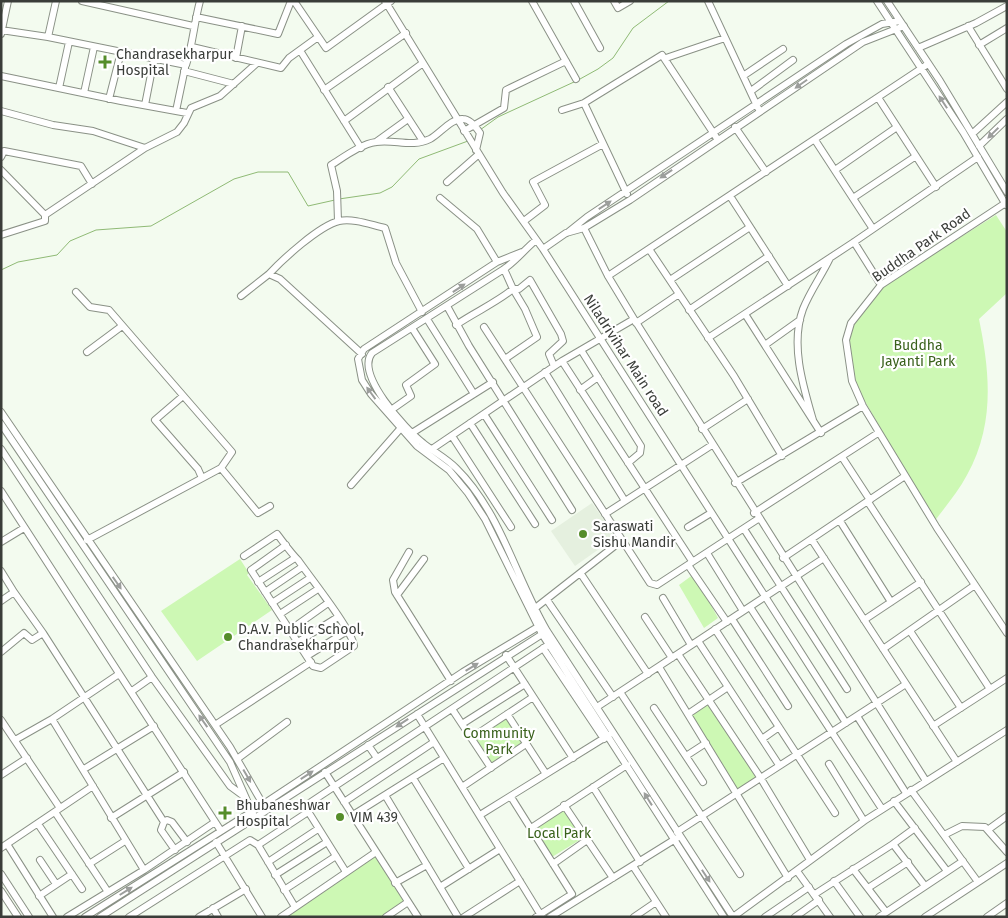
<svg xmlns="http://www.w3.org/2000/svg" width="1008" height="918" viewBox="0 0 1008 918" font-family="'Fira Sans',sans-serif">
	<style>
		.built { fill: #e5f0df }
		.green { fill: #cdf8b4 }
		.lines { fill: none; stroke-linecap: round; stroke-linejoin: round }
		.stream { stroke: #8fba75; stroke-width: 1 }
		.minor-casing { stroke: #8a9186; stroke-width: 8 }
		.minor { stroke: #fff; stroke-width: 6 }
		.oneway { fill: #9c9e9c }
		.poi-dot { fill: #558d2a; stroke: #fff; stroke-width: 2 }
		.labels { text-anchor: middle; stroke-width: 4.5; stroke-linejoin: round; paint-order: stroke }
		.poi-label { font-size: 14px; fill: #3a3d39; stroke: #fff; text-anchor: start }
		.street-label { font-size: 14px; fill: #3a3d39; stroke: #fff }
		.park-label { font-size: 14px; fill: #3a621c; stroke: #fff }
	</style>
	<rect width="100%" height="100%" fill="#f3fbef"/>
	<path class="built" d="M592,503l24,34 -41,29 -24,-35z"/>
	<path class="green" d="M996,215l11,17v61l-28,26c11,54 16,105 -12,156 -9,17 -22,32 -33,47l-76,-133 -7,-25 -2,-22 4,-17 33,-41z
		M240,559l9,14 -2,2 25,35 -75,51 -36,-50z
		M694,574l24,44 -14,10 -25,-43z
		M708,700l52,77 -24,16 -48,-79z
		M507,714l19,30 -35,24 -20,-30z
		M564,809l19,29 -31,19 -17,-27z
		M376,852l32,50 -22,15h-105z"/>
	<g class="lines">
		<path class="stream" d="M580,79l18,-10 15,-11 20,-30 36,-27
			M480,130l18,-13 76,-35
			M339,199l41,-6 12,-6 27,-28 49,-18
			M1,270l17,-8 39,-7 13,-14 26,-11 55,-4 83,-47 24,-7h30l20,34 27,-6"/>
		<defs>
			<path id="minor" d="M56,1l-8,36 138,28c7,-21 8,-42 14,-64
				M82,1l111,25
				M294,1l32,47 65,-47
				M385,1l118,192 40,56 303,474
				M532,1l44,78
				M574,1l26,47
				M614,1l4,7 12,-7
				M708,1l50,107
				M877,1l86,131 43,73
				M887,1l53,80 67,111
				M196,17l82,17 13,-33
				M968,26l39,63
				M1,30l47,7
				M1,34l7,-33
				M979,45l28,-17
				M192,47l89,21 8,-10 29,-21
				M918,48l58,-25 31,-17
				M301,52l60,96
				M236,58l6,-32
				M666,58l59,-20
				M184,71l50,13
				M1,76l120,25 66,12
				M743,76l40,-27
				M388,87l35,54
				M59,88l10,-46
				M324,90l82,-57
				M751,91l42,-31
				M84,93l10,-46
				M109,99l12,-47
				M879,99l57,88
				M584,103l43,91
				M145,105l9,-46
				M562,110l22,-7 78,-48 54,82
				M1,111l52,14 40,6 52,17
				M176,111l9,-43
				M344,121l79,-58
				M735,127l31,45
				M464,131l40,-23 2,-18 60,-29
				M972,134l35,-32
				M815,140l58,89
				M376,142l32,-23
				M979,146l28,-27
				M1,157l3,-6 77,15 11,18
				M1,170l44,45v6l-44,14
				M835,170l62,-43
				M447,182l32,-28
				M730,196l58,90
				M440,198l37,31 20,33
				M853,198l63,-42
				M1007,202l-126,83 -30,38 -5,17 6,41 11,25 74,122 70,105
				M45,215l100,-67 32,-16 7,-9 7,-15 29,-12 37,-33
				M338,221l-1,-30 -6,-26c13,-8 30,-21 45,-23 19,-3 36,6 54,-3 10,-5 21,-21 33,-20 7,0 13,8 17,14l-4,17
				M524,221l21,-16 -12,-23 70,-38
				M584,228l24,48 26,43 292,462
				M567,233l20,-16 259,-173 36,-20 18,-3
				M536,240c-12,10 -19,20 -32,29l-132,84c-17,21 33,76 51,90 11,9 23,15 33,25 45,44 60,111 91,163l186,286
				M854,242l27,43
				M543,249l23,-16 18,-5 46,-28 233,-158 41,-16
				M649,249l85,127 48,80
				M522,252l-25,10 -133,87 -6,10 4,21 9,14 46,52 32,24 19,23 17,26 57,115 182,283
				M504,269l9,20h6l11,-9 31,54 2,7 -14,13 5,12
				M269,274c14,-15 50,-48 70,-53 15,-3 32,4 46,7l11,35 26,49
				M608,276l320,-212
				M670,280l80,-53
				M76,292l14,15 19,3 123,142 -11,16 -134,72
				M241,296l28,-22 11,5 82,75
				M447,306l22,40 103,164
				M689,310l80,-54
				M745,314l76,119
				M427,319l47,75
				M636,323l43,-29
				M456,325c19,-13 40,-22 57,-36l12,20 12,28 -32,22
				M484,327l166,256 7,2 101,-66
				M708,338l146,-96 124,-85
				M765,345l35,-25
				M581,350l60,96 -1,7 -12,10
				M87,352l35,-26
				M562,361l130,200
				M545,372l80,129
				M580,390l18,-13
				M183,396l-28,24 43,49 4,9
				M391,410l20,-14 -5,-11 29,-21 -23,-36
				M1,412l229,335 34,59
				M484,414l68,106
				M813,420c-10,-34 -23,-76 -10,-111 7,-18 19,-34 27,-51
				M470,423l65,101
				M1,424l229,338 23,52
				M702,429l46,-30
				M412,433l81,-51
				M452,436l59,91
				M1,449l151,228 78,109 15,11
				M432,449l130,-88 72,-42
				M842,457l28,43
				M221,468l37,45 12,-7
				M735,483l128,-77
				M351,485l49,-56
				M1,491l220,340
				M868,502l122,187
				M754,513l124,-80
				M605,514l107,-69
				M840,521l51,81
				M688,527l23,-14
				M744,529l103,160
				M812,540l145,222
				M1,542l23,-14
				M409,552l-16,28 2,12 56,89
				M707,553l36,58
				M244,556l33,-22c7,9 13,18 21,26 11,16 55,71 56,86l-33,22 -8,-2 -62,-96 35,-25
				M783,558l122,-82
				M688,565l39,57
				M1,571l13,21
				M581,574l67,100
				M258,582l37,-24
				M265,592l37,-25
				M397,595l27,-36
				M663,598l28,47
				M547,600l66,97
				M1,601l13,-9 29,41
				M272,603l38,-25
				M750,607l132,202
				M534,609l87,-68
				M280,614l38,-25
				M645,617l27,41
				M732,619l56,87
				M864,620l57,-38
				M715,629l120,184
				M290,630l38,-27
				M910,631l51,77
				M698,641l81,124
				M298,642l40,-25
				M543,648l61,91
				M883,649l92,-64
				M1,652l23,-19 8,7 11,-7 121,189
				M678,654l82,123 50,83
				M506,655l67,103
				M307,656l40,-25
				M659,667l129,211
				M132,691l20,-14
				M620,692l120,182
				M597,707l227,-149
				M654,708l49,74
				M452,709l39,59
				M417,714l125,203
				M507,714l39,60
				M688,714l40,-27
				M857,716l49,77
				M52,719l92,151
				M1,720l59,88
				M462,724l63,-40
				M215,725l96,-63
				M933,726l74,-48
				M471,738l62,-41
				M762,739l17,-12
				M15,740l37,-21 67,-45
				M368,745l9,13
				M686,756l20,-13
				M237,759l50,-37
				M829,764l35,57
				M84,769l70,-43
				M325,772l93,145
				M1,775l26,-17
				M413,778l56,91
				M462,787l64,-43
				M593,787l47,75
				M911,790l67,92
				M385,795l73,122
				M511,797l61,97 -36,23
				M894,801l53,70
				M344,802l90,-60
				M564,805l49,73
				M55,812l53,80
				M353,815l91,-57
				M480,815l129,-80
				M111,818l73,-46
				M164,822l3,-2 5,2 15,20
				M164,822l-3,8 14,20
				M38,824l44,65
				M531,828l96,-63
				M989,829l18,-13
				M677,832l229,-148
				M944,835l18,-9 23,1 22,25
				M216,842l46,75
				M7,844l46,73
				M893,844l22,-16
				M258,845l50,-33
				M1,848l92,-62
				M40,860l16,24
				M268,862l50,-33
				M89,864l36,-23
				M553,864l34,-24
				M633,866l33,51
				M853,869l33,43
				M797,871l33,46
				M346,872l-40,-64 2,-4 240,-159
				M1,874l28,43
				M275,875l52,-33
				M834,881l26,36
				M395,883l32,-18
				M440,887l60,-38
				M868,888l40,-26
				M284,890l52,-34
				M1,891l17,26
				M815,894l78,-50 32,42
				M39,896l33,-22
				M213,908l5,9
				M67,917l77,-47 71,-48
				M85,917l168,-106 210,-139 78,-47
				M100,917l444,-284
				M129,917l121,-77 8,5 37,62
				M199,917l47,-28
				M281,917l95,-65
				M386,917l22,-15
				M464,917l56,-36
				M550,917l127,-79
				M634,917l22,-15
				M733,917l131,-96 143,-91
				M765,917l44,-30
				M795,917l24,-17
				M879,917l84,-56
				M925,917l82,-54
				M987,917l20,-14"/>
		</defs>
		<use href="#minor" class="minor-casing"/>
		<use href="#minor" class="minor"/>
	</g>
	<defs><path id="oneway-solid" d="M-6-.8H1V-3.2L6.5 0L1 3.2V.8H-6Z" transform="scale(1.25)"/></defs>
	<g class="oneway">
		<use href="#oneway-solid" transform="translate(801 84) rotate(145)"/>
		<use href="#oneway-solid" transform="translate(943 102) rotate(-123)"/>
		<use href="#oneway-solid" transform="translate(993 133) rotate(136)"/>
		<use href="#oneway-solid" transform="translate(666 174) rotate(146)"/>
		<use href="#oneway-solid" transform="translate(605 205) rotate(-33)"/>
		<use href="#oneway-solid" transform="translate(459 288) rotate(-34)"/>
		<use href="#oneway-solid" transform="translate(371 393) rotate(-126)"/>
		<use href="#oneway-solid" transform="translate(117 583) rotate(55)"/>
		<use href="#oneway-solid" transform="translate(472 667) rotate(-31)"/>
		<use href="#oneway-solid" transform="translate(203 721) rotate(-125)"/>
		<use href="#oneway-solid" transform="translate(402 723) rotate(147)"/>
		<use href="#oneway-solid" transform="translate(307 775) rotate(-33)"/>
		<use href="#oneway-solid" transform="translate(247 776) rotate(60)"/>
		<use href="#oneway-solid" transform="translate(648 799) rotate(-122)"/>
		<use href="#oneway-solid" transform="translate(706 876) rotate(57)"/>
		<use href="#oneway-solid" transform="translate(126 891) rotate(-32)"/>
	</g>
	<g class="poi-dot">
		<path d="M102.5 54.5h5v5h5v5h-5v5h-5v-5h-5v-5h5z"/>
		<circle cx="583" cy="534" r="5"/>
		<circle cx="228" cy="637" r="5"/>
		<path d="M222.5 805.5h5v5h5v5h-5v5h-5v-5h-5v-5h5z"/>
		<circle cx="340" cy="817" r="5"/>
	</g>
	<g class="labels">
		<g class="poi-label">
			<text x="116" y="59">Chandrasekharpur<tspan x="116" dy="16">Hospital</tspan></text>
			<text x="593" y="531">Saraswati<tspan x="593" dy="16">Sishu Mandir</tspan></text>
			<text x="238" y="634">D.A.V. Public School,<tspan x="238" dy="16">Chandrasekharpur</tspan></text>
			<text x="236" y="810">Bhubaneshwar<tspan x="236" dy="16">Hospital</tspan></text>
			<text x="350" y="822">VIM 439</text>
		</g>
		<g class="street-label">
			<text transform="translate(921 245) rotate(-35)" y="5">Buddha Park Road</text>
			<text transform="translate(626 355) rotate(57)" y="5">Niladrivihar Main road</text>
		</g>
		<g class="park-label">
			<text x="918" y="350">Buddha<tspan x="918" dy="16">Jayanti Park</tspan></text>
			<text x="499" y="738">Community<tspan x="499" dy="16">Park</tspan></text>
			<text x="559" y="838">Local Park</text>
		</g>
	</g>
	<rect width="1008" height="918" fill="none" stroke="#3a3d39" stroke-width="5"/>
</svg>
